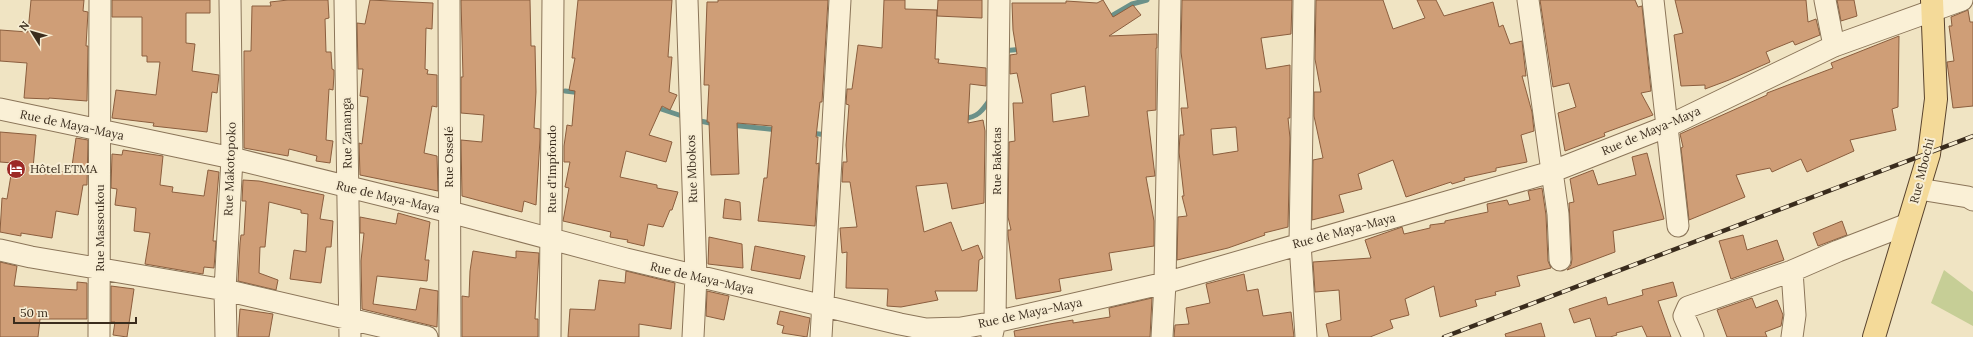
<svg xmlns="http://www.w3.org/2000/svg" width="1973" height="337" viewBox="0 0 1973 337" font-family="Lora,serif">
	<style>
		.green { fill: #c6ce96 }
		.lines { fill: none; stroke-linecap: round; stroke-linejoin: round }
		.stream { stroke: #6b9189; stroke-width: 5 }
		.building { fill: #cf9e77; stroke: #8b5e3e; fill-rule: evenodd }
		.minor-casing { stroke: #8b7559; stroke-width: 23 }
		.major-casing { stroke: #58422d; stroke-width: 24 }
		.minor { stroke: #faf0d6; stroke-width: 21 }
		.major { stroke: #f4da99; stroke-width: 22 }
		.rail-casing { stroke: #3a2c1d; stroke-width: 4.5 }
		.rail { stroke: #f7edd3; stroke-width: 3; stroke-dasharray: 9; stroke-linecap: butt }
		.labels { text-anchor: middle; stroke-width: 4; stroke-linejoin: round; paint-order: stroke }
		.street-label { font-size: 12px; fill: #3a2c1d; stroke: #f7edd3 }
		.poi-label { font-size: 12px; fill: #3a2c1d; stroke: #f7edd3; text-anchor: start }
	</style>
	<rect width="100%" height="100%" fill="#f0e4c3"/>
	<path class="green" d="M1944,270l29,22v34l-42,-23z"/>
	<g class="lines">
		<path class="stream" d="M1108,18l24,-14 15,-4
			M1002,51l20,-2
			M565,91l17,2
			M655,107l30,10
			M962,118c15,1 21,-8 29,-20
			M695,120l20,4
			M731,125l47,5
			M810,133l18,2"/>
	</g>
	<path class="building" d="M31,0h53l-1,11 5,1 -2,34h2l-1,55 -38,-3v1l-25,-1 3,-35 -27,-2v-31l28,2z
		M112,0h98v13h-24v30l9,1 -3,27 27,4 -2,18 -5,-1 -5,40 -54,-6 1,-3 -42,-5 4,-28 40,5 4,-33h-13v-6h-5v-39h-30z
		M288,0h40l1,18 -4,1 1,33h5l1,17 2,1v5l-1,15 -4,-1 -3,51 7,1 -3,22 -14,-2 1,-5 -28,-7 -1,7 -44,-8v-97h7l1,-45h19l-1,-4z
		M370,0l63,3 -1,26 -6,-1 -1,41 3,1 -1,4 10,1v32l-5,-1 -8,47 13,3 1,35 -78,-16 -1,-32 3,1 6,-47 -8,-1 3,-27h-5l-1,-46 8,1z
		M461,0h69l1,46h4l1,46 -2,36 6,1v10l-4,66 -12,-4 -2,11 -60,-16 -1,-56 21,2 2,-27 -23,-2v-36h2z
		M578,0h94l-4,57h4l-3,35 8,3 -7,15 -8,-4 -13,29 23,7 -6,20 -40,-11 -6,26 37,8v3l21,4 -6,18h-2l-7,17 -15,-3 -4,22 -17,-4 1,-2 -18,-3 1,-5 -48,-11 6,-33 -4,-1 5,-25h-6v-16l3,-21 5,1 3,-35 -6,-1 6,-32h-3z
		M718,0h110l-6,102h-2l-4,35h2l-2,27 3,-1 -4,63 -57,-5 6,-43h3l5,-52 -35,-3 2,51 -28,1 -2,-53h-2l2,-37h-5l3,-83h11z
		M884,0h21v9l32,1 -2,49h4l-1,4 48,5v18l-16,-2 -2,39 15,-3 2,11 -1,72 -32,6 -5,-26 -31,3 8,46 27,-10 11,29 16,-6 5,13 -4,2 -2,31h-42l3,9 -37,7 -14,-1 1,-17 -42,-1 1,-36 -5,1 -2,-25 17,-1 -7,-45h-8l1,-20h4l-1,-17 3,-40 -3,-1 1,-15h5l6,-44 24,3z
		M938,0h44v18l-45,-2z
		M1103,0l10,17 20,-12 8,10 -32,21 48,-2v14h-1v62l-9,1 8,65 -9,1 8,44v25l-45,7 3,17 -53,9 2,12 -45,8 -8,-64v-5h3l-3,-13 1,-75 6,-1 -2,-38h10l-6,-30 -7,1v-19l7,-1 -4,-24 -1,-27h54v-2l31,2zM1085,86l4,30 -36,6 -2,-28z
		M1182,0h110l-1,34 -30,4 5,31 24,-4v53h-2l2,20 -2,89 -24,6 1,2 -37,13 -51,12 1,-43 9,-1 -5,-20h2l-5,-44 1,-17h4l-3,-27h7l-7,-56zM1236,127l2,24 -25,4 -2,-26z
		M1316,0h67l10,29 32,-11 -8,-18h19l8,16 49,-14 6,25 4,-2 7,19 12,-3 4,35h-4l10,36 2,19 -13,4 6,27 -31,6v3l-32,7 1,2 -13,4 -1,-2 -45,15 -13,-37 -35,14 4,15 -23,6 5,17 -32,8 1,-60 10,-2 -9,-42v-24h7l-6,-33z
		M1540,0h95l3,7 4,-1 9,85 -10,2 12,22 -49,18 1,3 -40,15 -7,-38 18,-6 -7,-24 -16,4z
		M1675,0h131l2,22 8,-3 4,16 -25,10 -2,-4 -27,11 4,10 -41,18 -24,9v-4l-24,1 -7,-51 9,-2z
		M1837,0h17l3,16 -16,5z
		M1968,10l2,12h3v84l-20,2 -6,-46 7,-1 -5,-35h3l-1,-9z
		M1899,36l-1,71 -6,2 4,21 -46,10 4,11 -47,21 -6,-13 -29,13 -2,-4 -34,7 9,22 -56,23 -8,-72 2,-1 -3,-13 87,-39v-2l66,-25 -2,-5z
		M0,132l36,3 -3,33 38,5 5,-35 12,2 -1,45h-4l-5,30 -22,-4 -4,27 -31,-5v3l-21,-4 2,-34 5,1 6,-36 -13,-1z
		M123,150l40,6 -3,29 13,2 -1,5 32,4 4,-26 11,2 -6,69h3l-2,27 -10,-1 -1,7 -58,-10 5,-31 -16,-2 2,-23 -21,-3 2,-16 -6,-1 1,-34 10,1z
		M1647,153l17,66 -51,12 2,21 -48,18 4,-5 1,-6 -3,-56 5,-1 -4,-23 23,-9 5,15 38,-10 -4,-18z
		M243,180l16,1 65,14 -4,24 13,2 -2,26h-5l-5,36 -31,-4 4,-29 12,2 2,-38 -7,-1v-3l-32,-8 -4,45h-5l-1,26 19,7 -2,10 -38,-9 2,-38 1,-8h3l2,-34h-4z
		M1542,188l4,27 2,46 3,7 -34,8 3,10 -25,6 1,3 -21,5 2,6 -37,11 -6,-31 -29,13 4,16 -19,5 3,8 -23,9h-41l-3,-13 15,-4 -2,-30 -24,2 -2,-30 58,-4 -6,-18 37,-13 2,7 26,-6v-3l15,-2v-2l43,-9 -1,-8 20,-4 2,5 21,-5 -2,-9z
		M725,199l15,3 1,18 -18,-2z
		M398,213l32,9 -5,38h4l-2,21 -50,-5 -4,28 43,6 4,-22 18,3 -1,36 -75,-18 -1,-48 3,-28h-4v-16l36,7z
		M1842,221l5,14 -29,11 -5,-13z
		M1743,235l4,15 30,-10 7,20 -53,19 -12,-38z
		M709,237l33,7 1,24 -35,-4z
		M755,246l50,10 -5,23 -49,-9z
		M473,251l43,7v-7l23,2 -4,66h3v18h-76v-41l7,1 1,-26z
		M0,262l17,4 -3,20 63,4v-8l10,1v36h-47l-2,18h-38z
		M626,271l49,12 -4,46 -32,-5v13h-71l2,-28 25,1 4,-30 26,3z
		M1244,274l3,17 11,-2 5,27 28,-4 3,25h-120l1,-12 14,-1 -3,-16 24,-5 -4,-19z
		M1673,282l4,14 -19,5 13,36h-24l-5,-11 -26,7 1,2 -7,2h-14l-6,-19 -16,5 -5,-14 37,-12 2,8 35,-10 -1,-5z
		M111,286l23,3 -7,48 -14,-2 2,-13h-4z
		M707,291l22,5 -5,24 -18,-4z
		M1152,298l-2,39h-135l-1,-6 41,-8 18,-3v3l37,-6 -1,-9z
		M1752,298l4,10 21,-8 6,15 -2,11 -16,6 2,5h-40l-10,-27z
		M240,309l33,5 -4,23h-31z
		M780,311l30,7 -3,19 -25,-4 2,-7 -7,-2z
		M1541,323l4,14h-39l-1,-3z"/>
	<g class="lines">
		<defs>
			<path id="minor" d="M345,0l5,337
				M449,0l1,337
				M687,0l9,277 -3,60
				M1304,0l-4,243 6,94
				M1528,0l30,214 2,46
				M1653,0l25,226
				M1825,0l9,46
				M0,109l232,49 218,54 176,47 274,65 26,5 35,-1 34,-6 170,-39 386,-111 117,-46 166,-80 128,-46
				M1919,189l49,8 5,3
				M0,250l31,7 194,33 202,47
				M1792,271l3,44 -3,22
				M992,335l3,-13 4,-322
				M99,337l1,-337
				M226,337l-1,-47 7,-132 -2,-158
				M550,337l3,-337
				M821,337l19,-337
				M1162,337l3,-54 5,-283
				M1693,337l-9,-21 4,-9 104,-36 46,-20 70,-27"/>
			<path id="major" d="M1874,337l55,-183 7,-55 -4,-99"/>
		</defs>
		<use href="#minor" class="minor-casing"/>
		<use href="#major" class="major-casing"/>
		<use href="#minor" class="minor"/>
		<use href="#major" class="major"/>
		<defs>
			<path id="rail" d="M1444,337l529,-201"/>
		</defs>
		<use href="#rail" class="rail-casing"/>
		<use href="#rail" class="rail"/>
	</g>
	<defs>
		<symbol id="hotel-disc" viewBox="-11 -11 22 22"><circle r="9.5" fill="#9c2926" stroke="#f7edd3"/><path d="M-6-4.5h1.5V1H6V5H4.5V3h-9V5H-6ZM-4 0a1.8 1.8 0 1 1 3.6 0ZM.5 0V-2.5h3Q6-2.5 6 0Z" fill="#fff"/></symbol>
	</defs>
	<g fill-rule="evenodd">
		<use href="#hotel-disc" x="5" y="158" width="22" height="22"/>
	</g>
	<g class="labels">
		<g class="street-label">
			<text transform="translate(72 125) rotate(12)" y="4">Rue de Maya-Maya</text>
			<text transform="translate(1651 131) rotate(-23)" y="4">Rue de Maya-Maya</text>
			<text transform="translate(347 133) rotate(-91)" y="4">Rue Zananga</text>
			<text transform="translate(449 157) rotate(-90)" y="4">Rue Osselé</text>
			<text transform="translate(997 161) rotate(-90)" y="4">Rue Bakotas</text>
			<text transform="translate(230 169) rotate(-88)" y="4">Rue Makotopoko</text>
			<text transform="translate(552 169) rotate(-90)" y="4">Rue d'Impfondo</text>
			<text transform="translate(692 169) rotate(-92)" y="4">Rue Mbokos</text>
			<text transform="translate(1922 171) rotate(-76)" y="4">Rue Mbochi</text>
			<text transform="translate(388 197) rotate(13)" y="4">Rue de Maya-Maya</text>
			<text transform="translate(100 228) rotate(-90)" y="4">Rue Massoukou</text>
			<text transform="translate(1344 231) rotate(-15)" y="4">Rue de Maya-Maya</text>
			<text transform="translate(702 278) rotate(13)" y="4">Rue de Maya-Maya</text>
			<text transform="translate(1030 313) rotate(-12)" y="4">Rue de Maya-Maya</text>
		</g>
		<g class="poi-label">
			<text x="30" y="173">Hôtel ETMA</text>
		</g>
	</g>
	<g transform="translate(32 32) rotate(307)" stroke="#f7edd3" stroke-width="3" paint-order="stroke">
	<path d="M0-3L7 15L0 10L-7 15Z" fill="#3a2c1d"/>
	<text y="-6" font-size="11" font-weight="bold" text-anchor="middle" fill="#3a2c1d">N</text>
	</g>
	<path d="M14 317v6h122v-6" fill="none" stroke="#3a2c1d" stroke-width="2"/>
	<text x="20" y="317" font-size="12" fill="#3a2c1d" stroke="#f7edd3" stroke-width="3" paint-order="stroke">50 m</text>
</svg>
